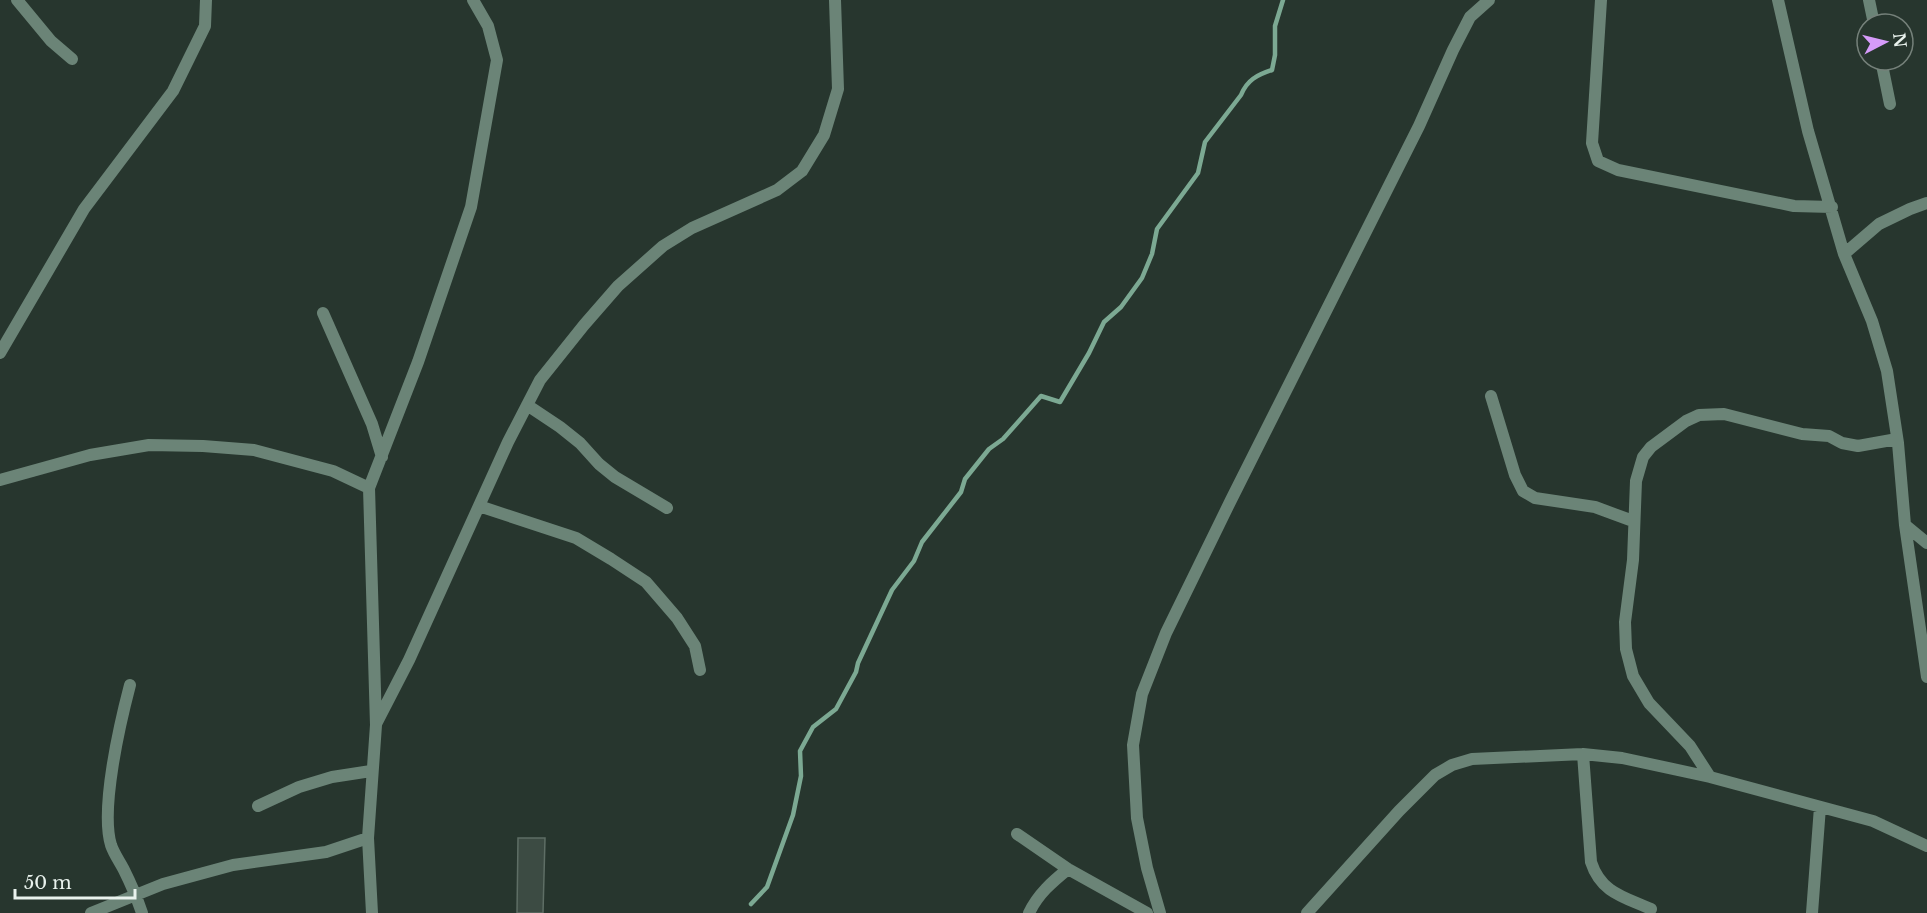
<svg xmlns="http://www.w3.org/2000/svg" width="1927" height="913" viewBox="0 0 1927 913" font-family="'Libre Baskerville',serif">
	<style>
		.lines { fill: none; stroke-linecap: round; stroke-linejoin: round }
		.stream { stroke: #7ca993; stroke-width: 4.5 }
		.building { fill: #3c4b43; stroke: #5e6e65; stroke-width: 1.5 }
		.minor { stroke: #6b8477; stroke-width: 12 }
	</style>
	<rect width="100%" height="100%" fill="#27362e"/>
	<g class="lines">
		<path class="stream" d="M751,904l16,-17 26,-72 8,-39 -1,-25 13,-24 23,-18 20,-37 2,-9 34,-73 22,-29 8,-19 39,-50 4,-13 24,-30 14,-10 38,-43 19,6 29,-49 15,-31 17,-15 21,-29 10,-24 5,-25 41,-56 7,-31 36,-47c6,-15 16,-20 31,-25l3,-15v-29l8,-26"/>
	</g>
	<path class="building" d="M518,838h27l-2,75h-26z"/>
	<g class="lines">
		<path class="minor" d="M17,0l34,41 21,18
			M1601,0l-9,143 6,18 20,9 176,36 38,1
			M1778,0l30,131 36,123 28,67 15,50 11,72 7,82 22,152
			M1869,0l5,24
			M1881,60l9,44
			M1844,254l35,-30 31,-15 17,-6
			M323,313l49,111 10,33
			M0,353l84,-144 89,-118 32,-65 1,-26
			M1491,396l24,79 8,16 12,7 60,9 38,14
			M527,405l33,22 20,16 19,21 16,13 52,31
			M0,480l90,-25 59,-10 54,1 51,4 79,21 36,17
			M479,506l97,32 35,21 35,23 31,36 18,28 5,24
			M1905,525l22,18
			M130,685c-10,38 -30,124 -19,160 3,9 9,17 13,25 7,14 13,28 18,43
			M376,724l33,-64 99,-218 32,-62 44,-55 34,-39 45,-40 29,-18 85,-38 25,-19 22,-36 14,-46 -3,-89
			M1583,754l8,108c10,31 33,35 60,47
			M1710,777l-20,-31 -41,-43 -16,-27 -7,-27 -1,-27 8,-62 3,-79 7,-24 8,-10 35,-26 13,-6 25,-1 78,20 27,2 13,7 16,3 39,-7
			M258,806l41,-19 33,-10 39,-6
			M1017,834l51,35 79,44
			M91,913l72,-29 70,-19 93,-13 42,-14
			M372,913l-4,-75 8,-113 -7,-237 49,-126 53,-155 26,-147 -9,-34 -15,-26
			M1029,913c9,-19 23,-31 39,-44
			M1160,913l-13,-45 -10,-50 -4,-73 9,-51 24,-61 65,-133 188,-374 34,-76 17,-33 19,-17
			M1307,913l92,-102 36,-36 17,-10 20,-6 111,-5 39,4 88,19 163,44 54,25
			M1812,913l8,-106"/>
	</g>
	<g transform="translate(1885 42) rotate(83)"><circle r="28" fill="#27362e" stroke="#75817a" stroke-width="1.5"/>
	<path d="M0-4.5L10 22L0 15L-10 22Z" fill="#d69bfa"/>
	<text y="-9" font-size="16" font-weight="bold" text-anchor="middle" fill="#e9f2ed">N</text>
	</g>
	<path d="M15 889v9h120v-9" fill="none" stroke="#e9f2ed" stroke-width="3"/>
	<text x="24" y="889" font-size="18" fill="#e9f2ed" stroke="#27362e" stroke-width="4.5" paint-order="stroke">50 m</text>
</svg>
